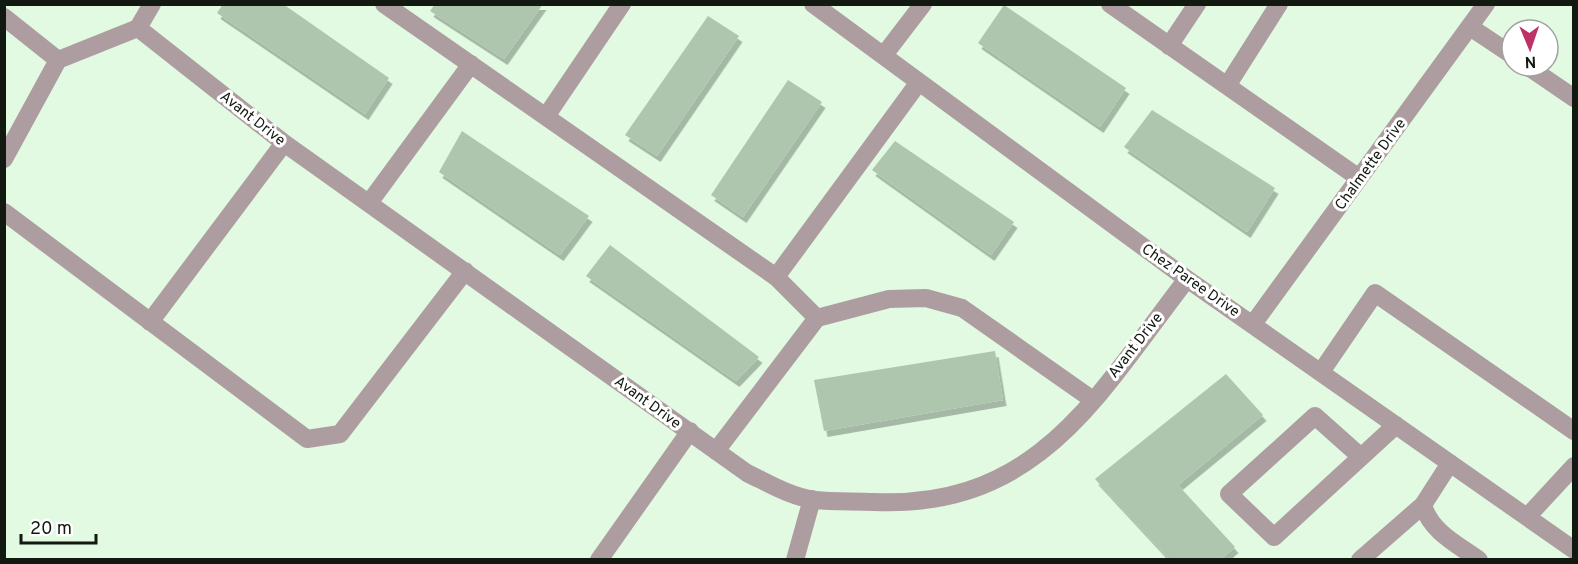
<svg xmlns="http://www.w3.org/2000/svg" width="1578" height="564" viewBox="0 0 1578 564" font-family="Overpass,sans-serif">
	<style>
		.building { fill: #aec5ae; filter: url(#shadow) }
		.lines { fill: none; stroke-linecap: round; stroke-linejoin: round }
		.minor { stroke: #ad9da1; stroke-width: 18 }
		.labels { text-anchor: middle; stroke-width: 6; stroke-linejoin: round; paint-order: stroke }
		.street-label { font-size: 15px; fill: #111911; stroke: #fff }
	</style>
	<defs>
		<filter id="shadow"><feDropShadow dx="3.5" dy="6" stdDeviation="0" flood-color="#0004"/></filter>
	</defs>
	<rect width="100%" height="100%" fill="#e1fae1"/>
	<path class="building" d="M223,4h60l106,74 -24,36 -148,-101z
		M435,4h108l-39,55 -74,-48z
		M1004,5l122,83 -26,39 -122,-84z
		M708,16l31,20 -82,120 -32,-21z
		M788,80l34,22 -79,115 -32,-22z
		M1152,110l123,78 -28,44 -123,-85z
		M462,131l127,85 -29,39 -121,-83z
		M895,141l119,81 -23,33 -119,-85z
		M610,245l149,112 -23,24 -150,-105z
		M995,351l8,49 -179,31 -10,-51z
		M1226,374l37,41 -85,70 57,62 -15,13h-50l-75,-81z"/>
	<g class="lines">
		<path class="minor" d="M152,4l-14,24 146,115 463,330c21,10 44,24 68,27 19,2 39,1 59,2 165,7 224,-108 313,-223
			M384,4l392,273 41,41
			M813,4l374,275 387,271
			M1110,4l249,174
			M4,17l54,43
			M1470,27l42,28
			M1169,46l28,-42
			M884,55l39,-51
			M1527,66l47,32
			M1227,86l52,-82
			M547,115l75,-111
			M4,159l54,-99 80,-32
			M369,203l102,-139
			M4,212l303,227 33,-5 125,-163
			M776,277l143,-195
			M150,322l134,-179
			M1253,324l233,-320
			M1321,372l54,-79 199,138
			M716,451l101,-133 72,-19 37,-1 36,10 131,92
			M1361,457l-46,-41 -86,78 45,43 122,-112
			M1450,463l-27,42c8,27 34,39 56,55
			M1527,517l47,-51
			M599,560l91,-129
			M795,560l17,-61
			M1360,560l63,-55"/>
	</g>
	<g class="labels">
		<g class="street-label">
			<text transform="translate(253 118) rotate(38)" y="5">Avant Drive</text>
			<text transform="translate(1370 164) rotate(-54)" y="5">Chalmette Drive</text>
			<text transform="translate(1191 280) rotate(35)" y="5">Chez Paree Drive</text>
			<text transform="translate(1135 345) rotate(-52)" y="5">Avant Drive</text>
			<text transform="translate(648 402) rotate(36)" y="5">Avant Drive</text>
		</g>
	</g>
	<rect width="1578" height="564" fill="none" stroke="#111911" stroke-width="12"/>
	<g transform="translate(1530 48) rotate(178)"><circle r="28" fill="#ffffff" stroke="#a0a3a0" stroke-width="1.5"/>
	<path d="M0-4.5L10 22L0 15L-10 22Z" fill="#bd3166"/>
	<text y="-9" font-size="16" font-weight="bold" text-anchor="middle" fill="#111911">N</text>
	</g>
	<path d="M21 534v9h75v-9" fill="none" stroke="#111911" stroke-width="3"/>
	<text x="30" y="534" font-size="18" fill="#111911" stroke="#ffffff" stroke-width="4.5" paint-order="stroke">20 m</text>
</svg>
